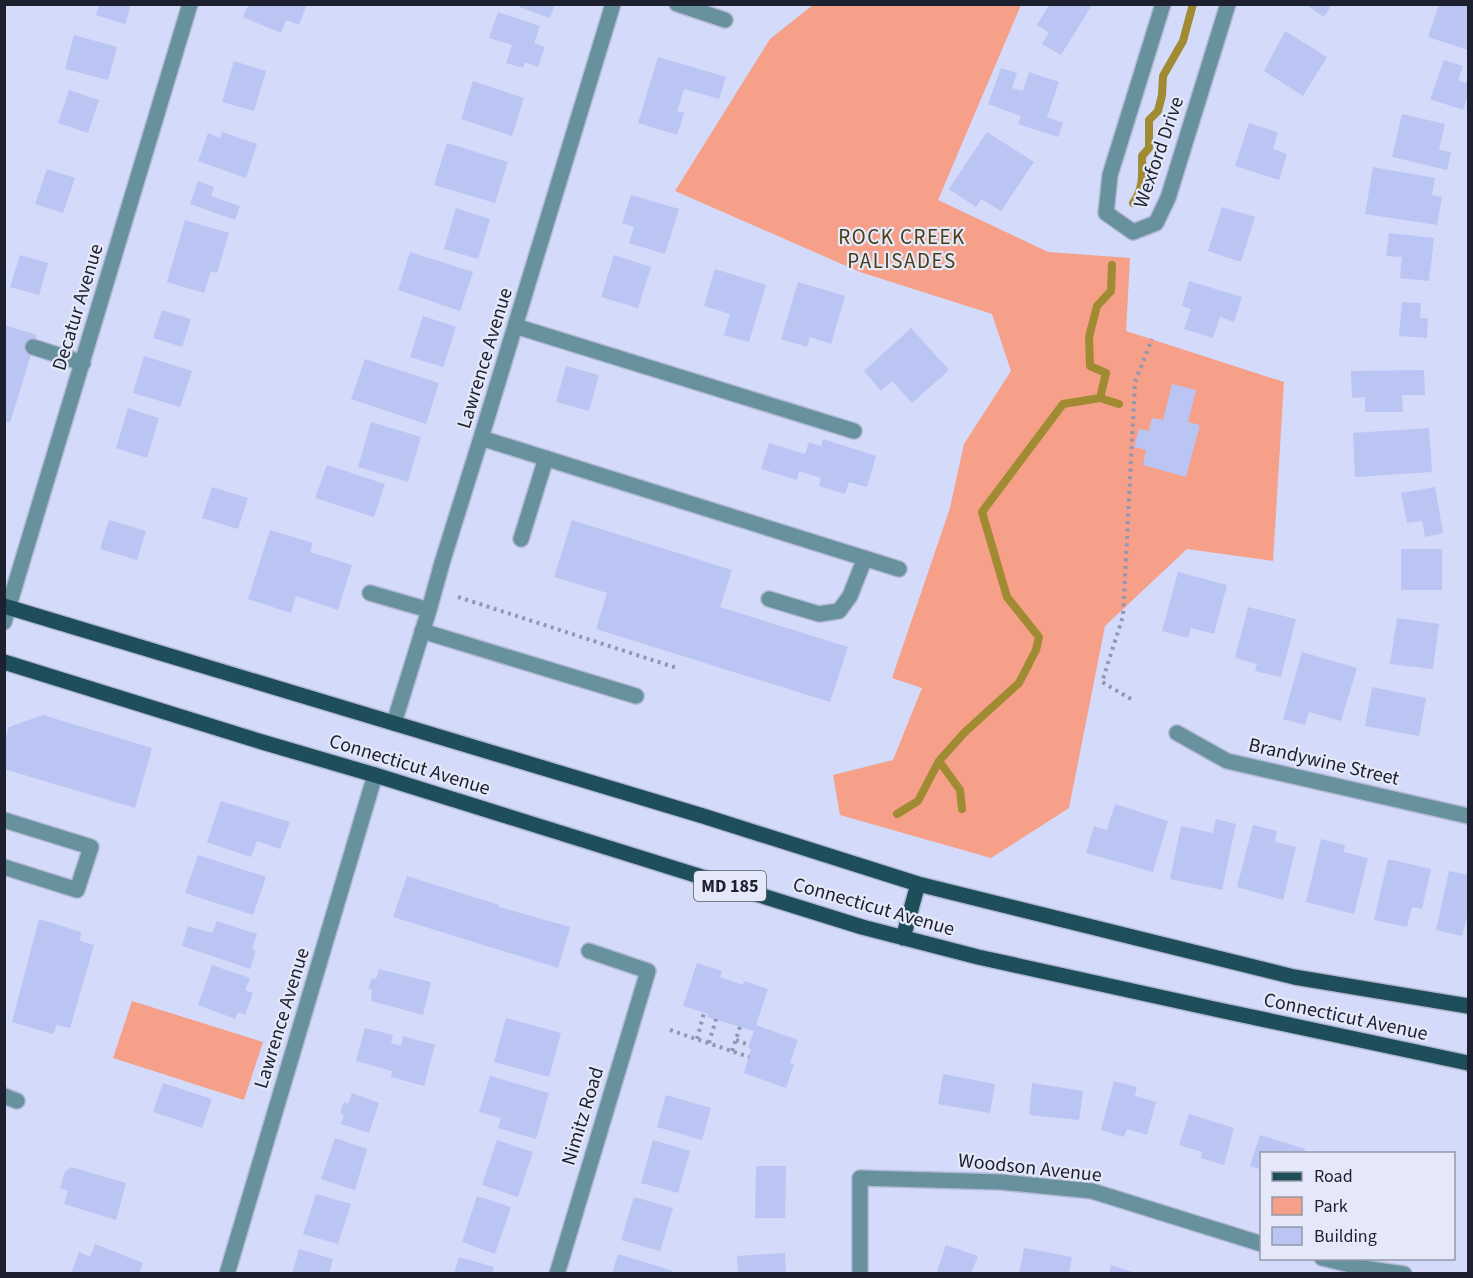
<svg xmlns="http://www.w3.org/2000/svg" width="1473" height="1278" viewBox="0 0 1473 1278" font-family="'Source Sans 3',sans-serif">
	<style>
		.green { fill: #f69f89 }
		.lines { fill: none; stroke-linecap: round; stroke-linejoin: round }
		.stream { stroke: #a08a32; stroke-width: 8 }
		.building { fill: #bac5f3 }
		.minor-casing { stroke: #b2b9d5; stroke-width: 18 }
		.major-casing { stroke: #b2b9d5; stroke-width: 18 }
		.path { stroke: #9297b1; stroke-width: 4; stroke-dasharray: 3 4.5; stroke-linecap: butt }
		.minor { stroke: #67919c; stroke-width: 15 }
		.major { stroke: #1d4e5a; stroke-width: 15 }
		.labels { text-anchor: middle; stroke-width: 4.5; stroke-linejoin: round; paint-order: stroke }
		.shield { fill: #e4e8f8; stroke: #595c6b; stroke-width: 1.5 }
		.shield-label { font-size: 18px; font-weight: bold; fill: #1d202f }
		.street-label { font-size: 20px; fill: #1d202f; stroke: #e4e8f8 }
		.neighbourhood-label { font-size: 21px; letter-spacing: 1.5px; fill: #483d14; stroke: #e4e8f8 }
	</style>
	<rect width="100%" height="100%" fill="#d3dafa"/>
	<path class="green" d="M813,5h208l-83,195 110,52 82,6 -4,73 158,51 -11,179 -86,-12 -82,77 -36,182 -78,50 -151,-43 -7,-40 60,-15 29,-72 -30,-10 58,-170 14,-64 47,-73 -19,-57 -132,-42 -185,-81 95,-152z
		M132,1001l131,41 -19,58 -131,-42z"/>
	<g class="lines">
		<path class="stream" d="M1133,203c11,-15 9,-29 9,-47l7,-8v-28l9,-9 4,-16 1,-19 20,-35 10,-37
			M1112,265l-1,26 -14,15 -8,31 1,29 16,7 -6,25 19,6
			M962,809l-2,-19 -21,-29 26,-29 54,-49 17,-33 3,-13 -32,-40 -25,-85 81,-108 37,-6
			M897,814l21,-13 21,-40"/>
	</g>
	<path class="building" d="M99,4h32l-6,20 -29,-9z
		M249,4h58l-8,21 -13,-5 -5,13 -38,-16z
		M520,4h35l-5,14 -31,-11z
		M1305,4h27l-8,13z
		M1439,4h29v46l-40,-13z
		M1049,5h43l-31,50 -19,-11 7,-11 -12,-8z
		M498,12l42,14 -6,17 11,4 -7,20 -13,-5 -2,6 -17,-5 6,-18 -23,-7z
		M1285,31l42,26 -24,39 -39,-25z
		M74,35l43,12 -9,33 -43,-11z
		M658,57l68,20 -7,22 -35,-10 -7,22 7,2 -7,22 -39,-12z
		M1444,60l19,6 -5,14 10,4v11l-5,15 -33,-11z
		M234,61l32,10 -12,40 -32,-9z
		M1001,68l16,5 -5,15 11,3 6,-19 30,10 -12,35 16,6 -5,14 -40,-13 3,-8 -33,-12z
		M473,81l51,17 -12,38 -51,-17z
		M69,90l30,10 -11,33 -30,-10z
		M1402,114l43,10 -6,26 12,2 -4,18 -55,-13z
		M1249,123l29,9 -5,17 14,5 -8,26 -44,-14z
		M222,132l35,12 -11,34 -48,-17 10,-28 12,5z
		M987,132l47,30 -33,49 -20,-12 -5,8 -27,-18z
		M447,143l61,19 -13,41 -61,-18z
		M1373,167l62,11 -3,17 10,2 -5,28 -72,-11z
		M47,169l28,9 -12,35 -28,-9z
		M198,181l16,6 -3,9 29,10 -5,14 -45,-16z
		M631,195l48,14 -14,45 -36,-11 5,-16 -12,-4z
		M1222,207l33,10 -14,45 -33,-11z
		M456,208l34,11 -12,40 -34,-10z
		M185,220l44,13 -12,40 -6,-2 -7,22 -37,-11z
		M1389,233l45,5 -5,43 -29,-3 2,-21 -16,-1z
		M410,252l63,20 -13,39 -62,-21z
		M20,255l28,8 -9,32 -29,-8z
		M614,255l37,12 -13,41 -37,-11z
		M715,269l51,16 -17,57 -25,-7 6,-21 -26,-8z
		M1189,281l53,16 -8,25 -14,-5 -7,21 -29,-9 7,-20 -9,-3z
		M798,282l47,14 -14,48 -21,-7 -3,10 -26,-8z
		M1402,302l19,1 -1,15h8l-1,20 -28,-2z
		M162,310l29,9 -9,28 -29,-9z
		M423,316l33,11 -13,40 -33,-10z
		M4,325l33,10 -27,88 -6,-2z
		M911,328l38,42 -37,33 -20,-22 -11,10 -17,-20z
		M144,356l48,15 -12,36 -47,-14z
		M365,359l74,24 -13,41 -75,-25z
		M566,366l33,9 -10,36 -33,-9z
		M1424,370l1,25h-23l1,17h-38v-15l-13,1 -1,-27z
		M1172,384l24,6 -8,32 12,3 -14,52 -43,-12 3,-15 -12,-3 5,-18 10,2 3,-13 11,2z
		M128,408l31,10 -12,40 -31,-10z
		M371,422l50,15 -13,45 -50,-15z
		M1429,428l3,44 -77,5 -2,-44z
		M823,439l53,17 -9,31 -18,-5 -4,12 -26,-8 2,-8 -22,-7 -2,9 -36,-11 8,-26 36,11 4,-12 12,4z
		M327,465l58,19 -11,33 -59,-19z
		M212,487l36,11 -10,31 -36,-11z
		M1435,487l8,46 -18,4 -3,-16 -15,2 -6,-30z
		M109,520l37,11 -9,29 -37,-11z
		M572,520l160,50 -12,37 128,40 -18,55 -234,-73 11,-36 -53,-16z
		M270,530l43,13 -3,9 42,13 -14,45 -42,-14 -5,17 -43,-14z
		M1401,549h41v41h-41z
		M1178,572l49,13 -13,49 -23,-6 -3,10 -26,-7z
		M1248,607l48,12 -15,58 -26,-6 2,-7 -22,-6z
		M1397,618l42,6 -6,45 -43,-5z
		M1302,652l55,16 -16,53 -32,-9 -4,13 -22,-6z
		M1372,687l54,11 -7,38 -54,-10z
		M43,715l109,33 -17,60 -131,-39v-23l5,-19z
		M221,801l69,21 -10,27 -23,-8 -6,16 -44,-15z
		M1115,804l53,17 -15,51 -67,-19 8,-27 13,4z
		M1216,819l20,5 -14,66 -52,-11 11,-53 32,7z
		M1253,825l24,6 -2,11 21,5 -13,53 -46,-13z
		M1321,839l24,6 -1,7 24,6 -14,56 -48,-12z
		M198,855l68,22 -13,38 -68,-22z
		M1388,859l43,10 -9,40 -10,-2 -5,20 -33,-7z
		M1449,871l19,4v41h-1l-5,20 -26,-6z
		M407,876l92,29v2l71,20 -12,41 -165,-51z
		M39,919l42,13 -1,9 14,4 -24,83 -13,-3 -4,9 -41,-12z
		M217,921l40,13 -5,15 4,2 -6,18 -68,-23 6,-20 24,7z
		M697,963l25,8 -2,6 23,8 1,-4 24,8 -12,36 42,15 -8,23 4,1 -8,24 -42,-15 7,-24 -3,-1 6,-17 -47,-14 1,-3 -25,-8z
		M212,965l38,13 -5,12 8,3 -8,22 -7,-3 -3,7 -37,-14z
		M379,969l52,13 -8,33 -52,-14 1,-11 -4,-1 4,-11 4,1z
		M506,1018l55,15 -12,44 -55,-15z
		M365,1028l28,7 -2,8 10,3 2,-10 32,9 -11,41 -33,-9 1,-6 -36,-10z
		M943,1074l52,10 -5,29 -52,-9z
		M490,1076l59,17 -13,46 -38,-11 3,-10 -22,-6z
		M1114,1081l23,6 -2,9 21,6 -9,33 -20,-6 -3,8 -23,-7z
		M163,1083l49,16 -10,29 -49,-16z
		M1032,1083l51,8 -4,29 -50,-5z
		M352,1093l27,10 -10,30 -28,-9 3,-9 -4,-2 4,-11 4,2z
		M666,1095l45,13 -9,32 -45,-13z
		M1189,1114l45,14 -10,37 -23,-7 1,-6 -23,-7z
		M1260,1135l45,14 -1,5h-42v16l-12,-4z
		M335,1138l32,11 -12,41 -34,-11z
		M497,1140l36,12 -15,45 -36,-12z
		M653,1140l37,11 -12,42 -37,-10z
		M756,1166h30l-1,52h-30z
		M71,1167l55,16 -10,37 -52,-16 4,-13 -8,-3 5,-16z
		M316,1194l35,10 -13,40 -35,-10z
		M477,1196l34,11 -16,47 -33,-12z
		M634,1197l39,11 -13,43 -39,-11z
		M95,1244l48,19 -4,11h-68l8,-22 11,5z
		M946,1245l32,11 -7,18h-35z
		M1024,1248l48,9 -3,17h-50z
		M299,1249l34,10 -4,15h-37z
		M785,1253l1,21h-48l-1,-18z
		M618,1254l55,17 -1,3h-60z
		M459,1257l35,10 -2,7h-38z
		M1111,1265l24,8v1h-26z"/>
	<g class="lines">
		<defs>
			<path id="minor" d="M677,4l48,16
				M1163,4l-53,171 -4,38 27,19 23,-9 12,-25 60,-194
				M515,326l339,105
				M33,347l50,16
				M481,438l418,131
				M521,539l25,-81
				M370,593l59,17
				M769,599l50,15 20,-3 11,-15 15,-38
				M4,622l186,-618
				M422,631l214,65
				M394,723l35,-113 13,-47 39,-125 132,-434
				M1177,733l50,28 241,55
				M4,820l87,27 -14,43 -73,-23
				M4,1096l13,5
				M1322,1258l41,10 41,6
				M227,1274l148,-499
				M557,1274l91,-303 -59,-20
				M860,1274v-96l141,4 91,9 170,53"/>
			<path id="major" d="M4,606l699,210 215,68 376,93 174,29
				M4,662l258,80 113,33 487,152 116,30 241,53 249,53
				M903,938l15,-54"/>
		</defs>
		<use href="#minor" class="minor-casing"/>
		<use href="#major" class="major-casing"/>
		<path class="path" d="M458,597l219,71
			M1131,699l-29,-17 21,-66 12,-234 17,-43
			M670,1030l79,27
			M697,1039l7,-26
			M736,1040l13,5
			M709,1043l7,-24
			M732,1051l8,-24"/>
		<use href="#minor" class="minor"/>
		<use href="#major" class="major"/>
	</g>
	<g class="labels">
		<rect class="shield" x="694" y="871" width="72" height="30" rx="4.5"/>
		<g class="shield-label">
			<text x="730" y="892">MD 185</text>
		</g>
		<g class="street-label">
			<text transform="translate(1158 152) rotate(-71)" y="7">Wexford Drive</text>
			<text transform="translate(77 307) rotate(-73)" y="7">Decatur Avenue</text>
			<text transform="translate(484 358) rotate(-73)" y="7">Lawrence Avenue</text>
			<text transform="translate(1324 761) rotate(13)" y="7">Brandywine Street</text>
			<text transform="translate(410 764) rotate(17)" y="7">Connecticut Avenue</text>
			<text transform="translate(874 906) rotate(16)" y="7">Connecticut Avenue</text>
			<text transform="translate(1346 1016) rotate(12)" y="7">Connecticut Avenue</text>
			<text transform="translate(281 1018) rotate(-73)" y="7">Lawrence Avenue</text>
			<text transform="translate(582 1116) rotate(-73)" y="7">Nimitz Road</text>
			<text transform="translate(1030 1167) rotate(6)" y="7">Woodson Avenue</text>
		</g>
		<g class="neighbourhood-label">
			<text x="902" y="244">ROCK CREEK<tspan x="902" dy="24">PALISADES</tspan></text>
		</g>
	</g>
	<rect width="1473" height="1278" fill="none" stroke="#1d202f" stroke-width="12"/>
	<rect x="1260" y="1152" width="195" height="108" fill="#e4e8f8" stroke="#9498a8" stroke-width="1.5"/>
	<rect x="1272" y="1172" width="30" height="9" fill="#1d4e5a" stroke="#9498a8" stroke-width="1.5"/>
	<text x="1314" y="1182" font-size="18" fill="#1d202f">Road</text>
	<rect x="1272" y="1197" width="30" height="18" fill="#f69f89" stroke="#9498a8" stroke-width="1.5"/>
	<text x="1314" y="1212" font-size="18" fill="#1d202f">Park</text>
	<rect x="1272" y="1227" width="30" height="18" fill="#bac5f3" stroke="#9498a8" stroke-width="1.5"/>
	<text x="1314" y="1242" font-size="18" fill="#1d202f">Building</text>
</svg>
